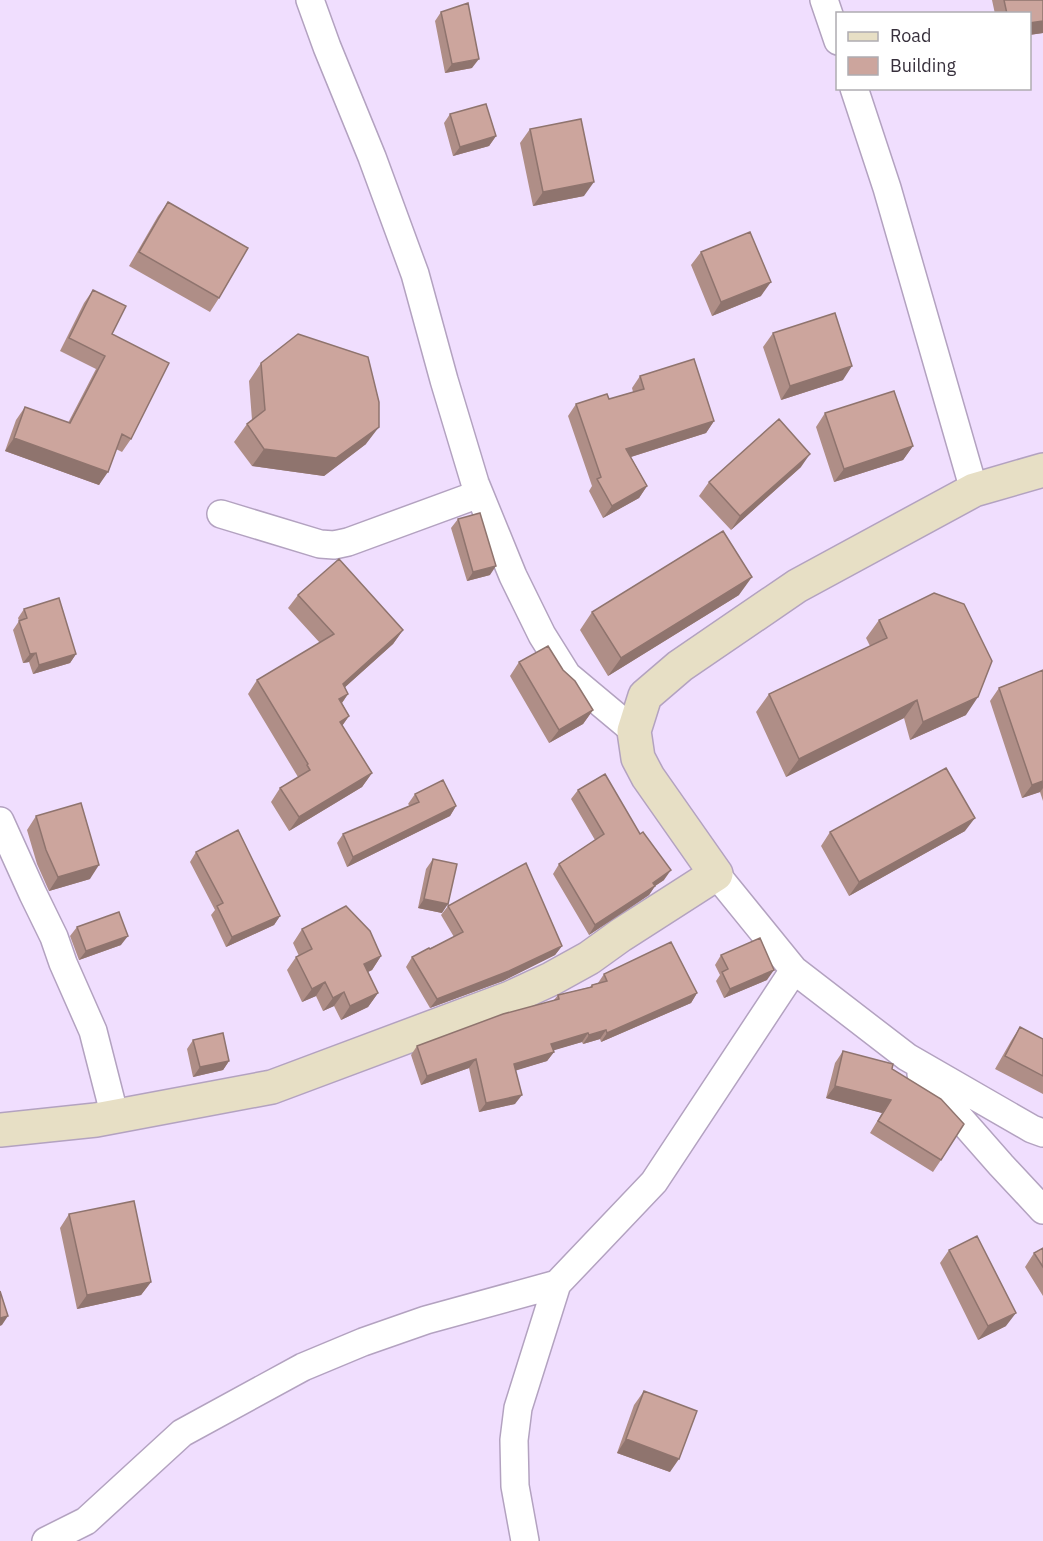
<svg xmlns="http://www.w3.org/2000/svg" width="1043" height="1541" viewBox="0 0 1043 1541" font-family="'IBM Plex Sans',sans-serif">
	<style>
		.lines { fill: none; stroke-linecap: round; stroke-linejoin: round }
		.street-casing { stroke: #b3a2c0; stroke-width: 30 }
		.secondary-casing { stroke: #b3a2c0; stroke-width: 36 }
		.street { stroke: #fff; stroke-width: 27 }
		.secondary { stroke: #e7dfc5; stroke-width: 33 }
		.wall { fill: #af8e87 }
		.shaded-wall { fill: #8f746e }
		.building { fill: #cca59d; stroke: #8f746e; stroke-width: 1.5 }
	</style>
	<rect width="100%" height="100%" fill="#f0defe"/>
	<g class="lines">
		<defs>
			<path id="street" d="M310,0l17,47 45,110 43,117 29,106 31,103 38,93 29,59 25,40 67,56
				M824,0l14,41
				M854,88l33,100 87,302
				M221,514l99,30 14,1 14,-3 131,-48
				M0,821l33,73 21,43 9,26 30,68 22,86
				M716,874l78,96 113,87 125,72 11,4
				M921,1074l80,91 42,45
				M46,1541l40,-20 96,-88 121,-66 60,-25 63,-22 131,-36
				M525,1541l-10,-55 -1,-46 4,-32 39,-124 97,-102 140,-212"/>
			<path id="secondary" d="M0,1130l96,-10 176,-33 238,-89 41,-19 38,-21 32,-23 95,-61 -68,-97 -10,-19 -4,-27 11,-35 35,-30 117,-80 177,-96 69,-20"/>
		</defs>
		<use href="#street" class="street-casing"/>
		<use href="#secondary" class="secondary-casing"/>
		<use href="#street" class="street"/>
		<use href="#secondary" class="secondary"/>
	</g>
	<path class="wall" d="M992,0h51v33l-14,2v-21h-34z
		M441,12l31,56 -27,5 -10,-52z
		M450,114l46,22 -7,10 -36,10 -9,-33z
		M530,129l54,67 -51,10 -13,-63z
		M168,202l51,96 -9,14 -81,-46 29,-50z
		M701,252l60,44 -49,20 -21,-51z
		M93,290l19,44 19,105 -9,13 -6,-3 -17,36 -94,-34 11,-31 9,-13 43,16 28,-54 -36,-18 24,-48z
		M773,333l70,47 -62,20 -18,-53z
		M261,363l105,81 -42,32 -72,-10 -18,-24 13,-18 5,-4 -3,-39z
		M640,376l74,45 -8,12 -75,24 16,29 -8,12 -36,20 -14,-27 3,-5 -24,-70 8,-12 33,-5 24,-7 -1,-4z
		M825,413l88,33 -10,14 -69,22 -18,-55z
		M801,467l-70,63 -32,-34 10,-14z
		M458,519l32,56 -23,6 -16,-53z
		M298,595l105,35 -10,14 -48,43 3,7 -6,9 7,13 -7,10 30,47 -10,14 -73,44 -18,-29 9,-14 18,-11 -50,-83 9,-14 63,-37 -32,-35z
		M739,595l-131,81 -28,-46 12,-18z
		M24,609l52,45 -6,9 -37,11 -4,-12 -6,1 -10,-33 6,-9 -1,-3z
		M879,620l87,95 -56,25 -6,-22 -118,59 -30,-65 13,-18 101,-48 -4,-8z
		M519,662l44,8 30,40 -10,14 -34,19 -39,-67z
		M1043,670v131l-3,-9 -18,6 -32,-97 9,-13z
		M578,790l86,90 -9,6 -6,9 -60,40 -36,-61 6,-10 36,-24 -24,-41z
		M415,794l41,12 -6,10 -103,51 -10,-24 6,-9 67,-28 -2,-2z
		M36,816l54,63 -41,12 -12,-27 -10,-34z
		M965,831l-116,65 -28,-50 9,-14z
		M196,852l84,64 -6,9 -48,22 -15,-32 4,-5 -25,-48z
		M433,859l9,54 -24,-5 8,-39z
		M448,906l114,40 -7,9 -52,26 -73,27 -24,-41 6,-10 42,-20 -13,-22z
		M77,927l44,18 -42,15 -9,-24z
		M302,929l79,27 -9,14 -4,2 10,21 -10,14 -27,13 -7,-14 -11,5 -7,-15 -14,6 -15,-32 9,-13 3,-1 -6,-13z
		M721,955l46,25 -43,18 -8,-17 4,-6 -5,-10z
		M604,974l93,19 -6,10 -90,39 -1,-3 -17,5 -1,-2 -29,8 1,2 -7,9 -31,9 -1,34 -36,8 -10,-44 -48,17 -10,-30 6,-9 136,-45 5,-6 32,-8 2,-2 6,-2z
		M1020,1027l23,12v55l-48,-25 16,-28z
		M193,1040l36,21 -6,9 -30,7 -6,-28z
		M843,1051l49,18 49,91 -8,12 -63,-39 12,-20 -56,-15 9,-35z
		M69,1214l82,68 -10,13 -64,14 -17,-81z
		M1043,1248v48l-18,-29 9,-14z
		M949,1250l57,76 -28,14 -38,-77z
		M644,1391l26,81 -53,-19 17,-48z"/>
	<path class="shaded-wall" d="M1043,21v12l-14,2v-12z
		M479,59l-7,9 -27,5 7,-9z
		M496,136l-7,10 -36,10 7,-9z
		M594,182l-10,14 -51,10 10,-14z
		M771,282l-10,14 -49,20 9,-14z
		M852,366l-9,14 -62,20 9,-14z
		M714,421l-8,12 -88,28 8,-12z
		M379,427l-13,17 -42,32 -72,-10 12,-17z
		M14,438l94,34 -9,13 -94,-34z
		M913,446l-10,14 -69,22 10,-13z
		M810,454l-9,13 -70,63 9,-14z
		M647,486l-8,12 -36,20 9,-12z
		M496,566l-6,9 -23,6 6,-9z
		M752,577l-13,18 -131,81 13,-18z
		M403,630l-10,14 -60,54 10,-14z
		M36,653l-7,9 -6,1 7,-9z
		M76,654l-6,9 -37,11 6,-9z
		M348,694l-9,13v-8z
		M978,697l-12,18 -56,25 13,-18z
		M917,700l-13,18 -118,59 13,-18z
		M593,710l-10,14 -34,19 10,-13z
		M349,716l-10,14 1,-8z
		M372,773l-10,14 -73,44 10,-14z
		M1043,781v7l-3,4 -18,6 10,-13z
		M456,806l-6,10 -103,51 6,-10z
		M975,818l-10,13 -116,65 10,-14z
		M99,865l-9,14 -41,12 9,-14z
		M671,870l-7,10 -9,6 -6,9 -60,40 6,-10z
		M424,899l24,5 -6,9 -24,-5z
		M280,916l-6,9 -48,22 6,-10z
		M128,936l-7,9 -42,15 7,-9z
		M562,946l-7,9 -52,26 -73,27 7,-9z
		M381,956l-9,14 -17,8 9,-14z
		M774,970l-7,10 -43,18 6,-9z
		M325,982l-9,14 -14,6 10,-13z
		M344,992l-10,14 -11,5 10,-13z
		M378,993l-10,14 -27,13 9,-14z
		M697,993l-6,10 -90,39 6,-9z
		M606,1030l-6,9 -17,5 6,-9z
		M588,1033l-6,9 -37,11 6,-9z
		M554,1052l-7,9 -39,12 6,-9z
		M476,1059l-7,9 -48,17 6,-9z
		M229,1061l-6,9 -30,7 7,-10z
		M835,1086l56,14 -9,13 -56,-15z
		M522,1095l-7,9 -36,8 7,-9z
		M151,1282l-10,13 -64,14 10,-14z
		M1016,1313l-10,13 -28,14 10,-14z
		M8,1316l-6,9 -2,1v-8z
		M626,1439l53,20 -9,13 -53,-19z"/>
	<path class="building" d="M1004,0h39v21l-14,2v-9h-22z
		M468,3l11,56 -27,5 -11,-52z
		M486,104l10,32 -36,11 -10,-33z
		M581,119l13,63 -51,10 -13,-63z
		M168,202l80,46 -29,50 -80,-46z
		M750,232l21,50 -50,20 -20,-50z
		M93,290l33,16 -14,28 57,29 -38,76 -9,-5 -14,38 -94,-34 11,-31 45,16 35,-67 -36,-18z
		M835,313l17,53 -62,20 -17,-53z
		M298,334l70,23 11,45v25l-43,31 -72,-9 -17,-25 18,-14 -4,-47z
		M694,359l20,62 -88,28 21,37 -35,20 -15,-27 4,-2 -25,-73 31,-10 2,5 35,-10 -4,-13z
		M894,391l19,55 -69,23 -19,-56z
		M779,419l31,35 -70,62 -31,-34z
		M480,513l16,53 -23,6 -15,-53z
		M723,531l29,46 -131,81 -29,-46z
		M339,559l64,71 -60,54 5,10 -9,5 10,17 -9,6 32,51 -73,44 -19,-29 30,-18 -3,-5 1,-1 -51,-84 77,-46 -36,-39z
		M934,593l30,11 28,57 -14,36 -55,25 -6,-22 -118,59 -30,-65 118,-56 -8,-18z
		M59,598l17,56 -37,11 -3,-12 -6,1 -11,-33 8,-3 -3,-9z
		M548,646l15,24 12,11 18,29 -34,20 -40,-68z
		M1043,670v111l-11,4 -33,-97z
		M946,768l29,50 -116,64 -29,-50z
		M605,774l35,60 3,-2 28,38 -18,13 2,3 -60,39 -36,-61 45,-30 -26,-44z
		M443,780l13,26 -103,51 -10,-23 76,-32 -4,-8z
		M81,803l18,62 -41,12 -12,-27 -10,-34z
		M238,830l42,86 -48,21 -15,-31 6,-3 -27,-51z
		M433,859l24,5 -9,40 -24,-5z
		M526,863l36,83 -53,25 -72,28 -25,-42 17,-9 1,1 33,-17 -15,-26z
		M346,906l24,25 11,25 -17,8 14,29 -28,13 -6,-14 -11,6 -8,-16 -13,7 -16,-32 16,-8 -10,-20z
		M119,912l9,24 -42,15 -9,-24z
		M760,938l14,32 -44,19 -8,-17 6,-3 -7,-14z
		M671,942l26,51 -90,40 -1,-3 -17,5 -1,-2 -37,11 3,8 -40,12 8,31 -36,8 -10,-44 -49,17 -10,-30 86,-32 56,-15 -1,-4 34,-8v-2l15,-4 -3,-7z
		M1020,1027l23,12v37l-38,-20z
		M223,1033l6,28 -29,6 -7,-27z
		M843,1051l50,13 -1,5 49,30 23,25 -23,36 -63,-39 13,-21 -56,-14z
		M134,1201l17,81 -64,13 -18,-81z
		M977,1236l39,77 -28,13 -39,-76z
		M1043,1248v19l-9,-14z
		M0,1291l8,25 -8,2z
		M644,1391l53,20 -18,48 -53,-20z"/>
	<rect x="836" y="12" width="195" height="78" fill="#ffffff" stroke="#afacb1" stroke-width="1.5"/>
	<rect x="848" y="32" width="30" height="9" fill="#e7dfc5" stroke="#afacb1" stroke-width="1.5"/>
	<text x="890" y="42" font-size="18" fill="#37303c">Road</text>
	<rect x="848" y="57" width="30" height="18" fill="#cca59d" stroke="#afacb1" stroke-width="1.5"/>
	<text x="890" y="72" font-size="18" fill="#37303c">Building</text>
</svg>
